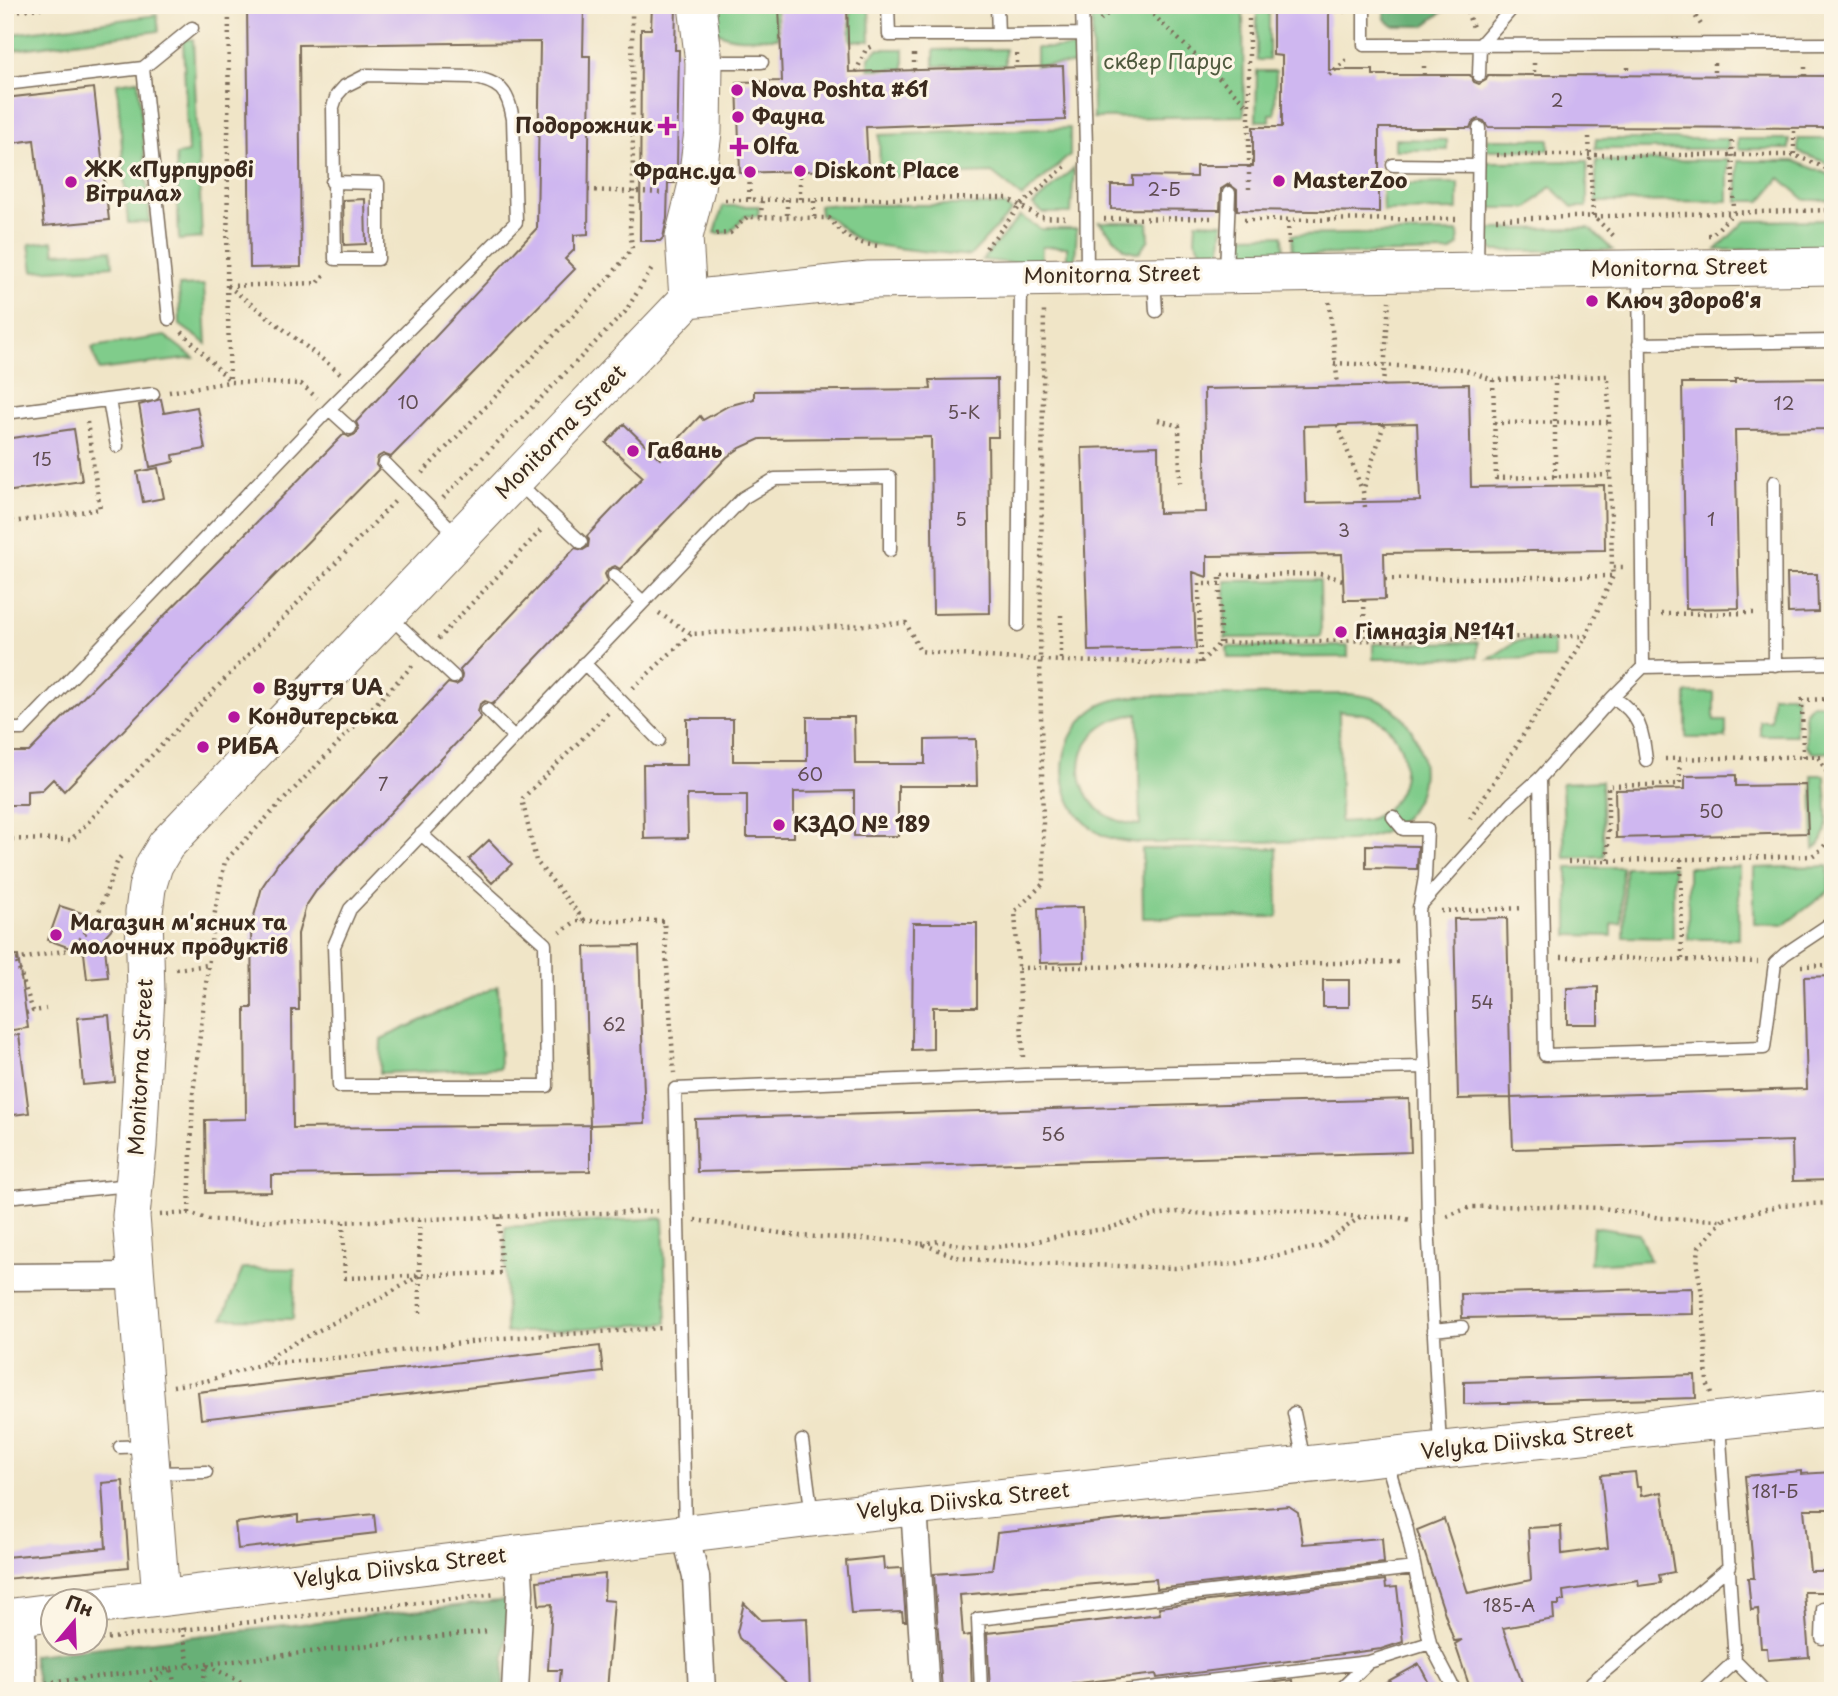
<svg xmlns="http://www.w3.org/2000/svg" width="1838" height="1696" viewBox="0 0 1838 1696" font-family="'Playpen Sans',sans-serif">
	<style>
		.green { fill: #80cc8b; stroke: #5e7b54; stroke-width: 2; fill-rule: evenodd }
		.forest { fill: #68b077; stroke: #526d4a; stroke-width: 2 }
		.building { fill: #cfb7f0; fill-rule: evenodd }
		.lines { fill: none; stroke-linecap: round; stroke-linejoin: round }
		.lane-casing { stroke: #7a6b59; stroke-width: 15 }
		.street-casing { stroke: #7a6b59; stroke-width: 29 }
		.secondary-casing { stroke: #7a6b59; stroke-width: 39 }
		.path { stroke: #7a6b59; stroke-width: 4.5; stroke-dasharray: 2 5; stroke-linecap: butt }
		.lane { stroke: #fff; stroke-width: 12 }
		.street { stroke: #fff; stroke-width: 26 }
		.secondary { stroke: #fff; stroke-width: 37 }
		.poi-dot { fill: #b5179e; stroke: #fcf5e5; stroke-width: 2.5 }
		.labels { text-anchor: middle; stroke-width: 6; stroke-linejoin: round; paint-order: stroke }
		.number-label { font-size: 18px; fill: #604d52 }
		.park-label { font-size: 21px; fill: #505b3f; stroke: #fcf5e5 }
		.poi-label { font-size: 21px; font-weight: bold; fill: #3b2a1e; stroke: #fcf5e5; text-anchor: start }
		.street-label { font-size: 21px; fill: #3b2a1e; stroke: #fcf5e5 }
	</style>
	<rect width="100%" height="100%" fill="#fcf5e5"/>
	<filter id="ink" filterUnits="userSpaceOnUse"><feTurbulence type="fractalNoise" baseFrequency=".0143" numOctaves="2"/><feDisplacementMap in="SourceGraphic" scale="14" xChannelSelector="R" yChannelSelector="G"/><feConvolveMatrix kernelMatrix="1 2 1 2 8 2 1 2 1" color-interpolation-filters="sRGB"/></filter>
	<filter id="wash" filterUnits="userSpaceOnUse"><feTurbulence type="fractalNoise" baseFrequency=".00686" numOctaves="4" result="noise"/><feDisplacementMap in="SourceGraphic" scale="28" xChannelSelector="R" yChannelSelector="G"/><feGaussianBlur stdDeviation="1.57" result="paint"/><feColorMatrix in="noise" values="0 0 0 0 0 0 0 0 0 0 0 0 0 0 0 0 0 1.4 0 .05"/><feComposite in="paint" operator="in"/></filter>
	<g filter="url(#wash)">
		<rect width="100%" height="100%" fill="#f0e5c7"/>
		<path class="green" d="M715,5l61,2 2,31c-21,-1 -42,4 -61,-6z
			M850,5h19l1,36h-19z
			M1092,5h151l1,111 -151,2z
			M1257,5h12v55h-12z
			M157,15l2,16 -154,20v-16z
			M193,39l9,199 -23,2 -3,-85 12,-2 -5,-113z
			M1036,48h39l2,16 -41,1z
			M878,49h26v20h-35v-12z
			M1005,49v16l-71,1v-16z
			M1257,71h19l-1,43h-5v7h-14z
			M138,80l12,142 -22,1 -11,-140z
			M1070,128v27l-48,42 -30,-24 -112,4 -1,-42z
			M1395,139l52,1v10h-52z
			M1487,139h62v11h-62z
			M1596,139h132v10h-133z
			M1738,139h51v10h-51z
			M1798,139h35v26l-35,-13z
			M1728,160v41l-132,1v-41z
			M1587,161v46h-15l-21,-21 -23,22h-41v-46z
			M1738,161h56l39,15v24h-28l-25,-22 -19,23h-23z
			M1074,168l-3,45h-28l-10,-8z
			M1458,183v27l-75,1 -1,-27z
			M819,205h184l9,6 -42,45c-33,-4 -73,-6 -104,-13 -21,-6 -30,-27 -46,-28z
			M723,206h36l-1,10h-12l-17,17h-14z
			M1020,216l21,13h36l-2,30 -8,11v-23h-25l-1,19 -59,-6z
			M1833,220v28l-117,2 29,-29z
			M1099,222h49l1,17 -10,14 -14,-4z
			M1196,222l27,1 -2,25 -4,9h-12l-10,-18z
			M1589,228l24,22 -119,1 -5,-6v-16z
			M1458,232l1,13 -8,7 -158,3 -1,-20z
			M1283,235l1,21 -35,1 -7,-10v-11z
			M53,241l2,12 56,-3 2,16 -80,5 -4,-27z
			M204,285l3,59 -27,-19 -1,-39z
			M165,336l29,22 -95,12 -7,-23z
			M1320,580l1,57 -96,1v-57z
			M1517,641h37v17l-65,1z
			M1478,642v15l-105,2v-15z
			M1348,646v11l-120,1 -1,-11z
			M1686,693h28v28h12v17h-40z
			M1350,694c8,1 19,2 26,5 49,20 65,91 21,125 -14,11 -29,14 -45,17l-212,2c-16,-2 -33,-3 -46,-13 -41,-30 -41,-90 -1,-120 13,-10 29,-12 45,-14zM1339,711c10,2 23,1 32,5 43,19 45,83 1,102 -9,4 -22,3 -32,4zM1138,714l2,111h-1c-77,-7 -80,-102 -1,-111z
			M1772,695h24v40h-36v-14h11z
			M1811,704h22v48l-20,1 -7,-7 -1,-35z
			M1812,775h13c0,22 10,61 -11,74z
			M1601,781l3,75 -39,2 -3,-75z
			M1277,848l1,69 -135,1 -1,-69z
			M1673,866v72l-49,-1 1,-70z
			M1828,866l1,25 -44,33 -31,-1v-55z
			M1622,867l-1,56 -9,1v12l-44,-1v-67z
			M1688,867h51v72h-51z
			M498,986l2,82 -120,5 1,-34z
			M663,1218l4,105 -161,10 -1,-106z
			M1593,1227l46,7 11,26 -60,4z
			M243,1268l52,1 -2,50 -70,-1z"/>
		<path class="forest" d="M1383,5h67v1l-26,20h-31l-8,-7z
			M508,1600l-5,91h-464l-7,-36z"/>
		<g id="blocks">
			<path class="building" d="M247,5h337l-1,51h7l-2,178 -14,1v15l-9,9 10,10 -184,188 -8,-3 -5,3 -2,8 3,4 -315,322 -11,-12 -11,11 -15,1v14h-22v-53h24l315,-318 5,3 7,-3 3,-5 -3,-7 181,-194 3,-186 -241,3 2,222 -51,1z
				M652,5h24l-1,45h4l-2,117 -2,16h-7l-1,35 -4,20 -3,3h-20l1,-212h10z
				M779,5h68l2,67 214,-6 2,54 -199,7 2,42 -128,4 -3,-91 45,-1z
				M1273,5h56v65h44v5h97l4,7 5,2 7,-4 2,-5 345,1v52l-345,-1 -4,-6 -6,-2 -6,4 -2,5h-91v84l-142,-2v-20l-8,-6 -8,5 -1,21 -109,-1v-24h22v-9l63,1v-11h57v-39h29v-71l-9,-1z
				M94,88l15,132 -65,6 -10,-86 -29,4v-46z
				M365,199l1,45 -22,1 -1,-45z
				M1833,378v51l-98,1 4,178 -53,1 -4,-226h53v-4z
				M997,379l1,58h-10l2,176 -57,1 -2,-177 -171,2 -20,9 -13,9 -107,112 -5,-3 -7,3 -3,5 3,8 -115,122 -8,-3 -5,3 -2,8 3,5 -165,174 -10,15 -8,28 1,76h-7l1,118 297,-3v46l-319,4v17l-65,1 -1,-73 41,-1 -1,-111h7l-1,-81 11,-40 16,-24 170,-180 8,2 5,-3 1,-7 -2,-5 115,-122 8,2 5,-3 1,-7 -2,-4 56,-59 -37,-34 18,-19 36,35 40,-43 3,4 25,-14 26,-7v-8l177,-2 -1,-9z
				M1469,384l2,103 133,-2 1,65 -221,3 1,46 -31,1h-10l-2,-46 -135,2v21l-14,-5 3,77 -108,2 -6,-203 76,-2 1,67 47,-1 -2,-123zM1417,423l3,78 -114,2 -2,-77z
				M161,399l3,14 33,-6 8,42 -32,6 1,7 -24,5 -11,-62z
				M74,429l8,52 -77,11v-53z
				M158,468l6,30 -21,4 -6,-30z
				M1787,574h30l1,38 -30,1z
				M807,717h47l1,47h70v-24l51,-1 1,47h-79v50h-44v-45l-60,1v45h-47v-42h-60l1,43 -44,1 -1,-74h44v-46h46v42h74z
				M1736,775v11l70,-1 2,48 -192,5 -1,-48 70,-1v-13z
				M489,840l23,24 -20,19 -23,-24z
				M1366,845l52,1 -1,23 -51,-1z
				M60,906l56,18 -12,13 4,40 -21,2 -3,-26 -36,-13z
				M1083,907l1,55 -44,1 -2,-55z
				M1507,918l4,180 -53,1 -4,-180z
				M913,923h64v84h-44v42l-21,1z
				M639,946l6,177 -55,2 -5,-178z
				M18,956l10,72 -23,3v-74z
				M1833,976v204l-40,1 -1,-40 -279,8 -2,-51 296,-9 -3,-112z
				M1323,980h26v27h-26z
				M1598,987v37h-31v-36z
				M109,1015l6,67 -32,3 -6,-67z
				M19,1035l10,78 -24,3v-80z
				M1409,1099l2,53 -714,20 -2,-53z
				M1692,1288l1,26 -231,4 -1,-24z
				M600,1346l3,26 -402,47 -3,-27z
				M1695,1375l1,23 -232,6v-22z
				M1801,1471v3l32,-2v37h-29l6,62h23v21h-29l5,65 -41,3 -1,-12h-6l-3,-39 -7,1 -3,-32h6l-9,-102z
				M1635,1472l2,15h3l1,9 21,-4 12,80 -15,3 2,8 -22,3 -1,-6 -75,11 1,10h-5v4h-6l1,14 -51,9 22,63h-54l-16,-47 7,-4 -8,1 -37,-111 27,-11 24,74 63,-13 -3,-52 33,-2 1,28 46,-6 -7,-73z
				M123,1481l6,86 -124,12v-22l101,-9 -4,-65z
				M1289,1506l9,6 5,32 79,-6 2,25 -227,26 -1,-10 -196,16 3,41 7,-1 2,56h-30l-8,-117 58,-4 5,-37 141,-15z
				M374,1514l2,19 -138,16 -3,-26 63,-8v7z
				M883,1557l1,12 18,-1 4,53h-3l-1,-9 -51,2 -5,-53z
				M605,1574l-1,26 10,1 -7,90h-48l2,-21h-13l4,-66 -13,1 -2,-24z
				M1385,1580l1,8 11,-1 6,55 -22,7 -224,29 -1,-4 -147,17h-19l-3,-58 173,-19 -1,-7z
				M744,1603l17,17 46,-2 3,73h-15l-56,-53 -2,-6z
				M1419,1664l14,27h-63z
				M1293,1680l1,11h-93z"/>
		</g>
	</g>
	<g filter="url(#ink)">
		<use href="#blocks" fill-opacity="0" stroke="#7a6b59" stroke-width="2"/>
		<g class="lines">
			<defs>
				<path id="lane" d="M888,5l1,30h109
					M997,5l1,30 85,-1
					M1082,5l4,142 1,128
					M1364,5v40l469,-1
					M708,62h54
					M143,68l49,-40
					M1479,75l1,-30 35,-40
					M5,84l138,-16 26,251
					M1393,165l85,1
					M1477,270l2,-142
					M1639,272l4,395
					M1226,273l3,-80
					M1154,278l2,33
					M1639,344l194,-3
					M109,400l8,46
					M329,409l21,19
					M5,413l148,-19
					M385,463l71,71
					M516,481l65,61
					M1774,482l1,183
					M614,575l29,27
					M390,617l64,60
					M1018,625l3,-345
					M584,663l75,77
					M1613,697c27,18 29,31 33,63
					M487,710l27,27
					M5,729h17l307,-320 187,-187 -3,-103c-5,-29 -13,-37 -42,-42l-104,-2 -22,11 -8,9 -4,12 2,152h43v-76l-46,-1
					M1540,778l5,277 219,-7 11,-85 10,-9 48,-32
					M1393,817l10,12h24l-2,48 -6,34 6,156
					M421,834l124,110 2,142h-208l-5,-140 16,-37 393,-411 32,-19 115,-2v73
					M1419,907l93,-104 28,-25 73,-81 30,-30 190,-4
					M5,1197l126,-12
					M1433,1330l29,-3
					M1294,1413l10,48
					M1719,1424l16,237 30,30
					M802,1441l10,75
					M120,1447l24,-1
					M1386,1459l21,71 23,113 25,48
					M154,1473l52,-1
					M685,1529l-10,-440 349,-14 401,-8 3,156 12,224
					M1822,1638l1,-29h10
					M981,1691l-3,-72 436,-51
					M1124,1691l245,-29
					M1339,1691l30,-29 61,-19
					M1588,1691l4,-9 138,-116
					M1703,1691l32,-30"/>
				<path id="street" d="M5,1277l130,-1
					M914,1507l12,184
					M685,1533l11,44 6,114
					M22,1616l1,75
					M515,1691l5,-100 -2,-37"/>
				<path id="secondary" d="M688,299l-4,-62 12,-49 7,-56 1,-70 -7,-57
					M161,1597l-30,-381 7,-70 8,-152 -2,-82 3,-24 7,-23 12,-20 522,-546 181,-19 964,-14
					M94,1606l718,-88 1021,-110
					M5,1618l47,-6"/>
			</defs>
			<use href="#lane" class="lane-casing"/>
			<use href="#street" class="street-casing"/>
			<use href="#secondary" class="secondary-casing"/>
			<path class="path" d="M229,5l-2,281 3,96 71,2 16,14
				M1143,5l105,101
				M1249,5v184
				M1464,5l9,22
				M1688,5l14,21
				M1329,11h17
				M5,12l60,-7
				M1100,20l18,-15
				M914,54v16
				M1017,54v13
				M1534,63v13
				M1714,63v13
				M856,72l10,-23 8,-4
				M1329,75l21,-18
				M1424,75v-13
				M1628,76v-13
				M1805,76v-13
				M1794,131v24
				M1589,137l4,79 22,21
				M1497,155h297l39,16
				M588,190l76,3
				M749,199l1,-27
				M787,199v19
				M800,199v-28
				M725,200l282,-2 32,19 29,1
				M761,217l1,-18
				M814,217v-18
				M1104,219l107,-1
				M1496,219l337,-9
				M1244,220l215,-1
				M1288,221l1,24
				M716,234l14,-1 17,-16 82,1c17,20 23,25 50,28
				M1708,235h4l22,-23 -2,-71
				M986,248l35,-43 47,-41
				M228,286l112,87
				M228,286l90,-3 8,-11
				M1329,302l9,84
				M182,332l48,49
				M1334,363l129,6 30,11 115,-4 4,191h12
				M1493,380l3,98 113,-3
				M1383,386l6,-85
				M169,392l60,-10
				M1158,420l21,6 1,60
				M1494,423l114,-1
				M1338,425l24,65
				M422,473l187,-195 23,-29 -2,-22 3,-33 -1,-189
				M1555,477v-99
				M443,498l182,-186 28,-45
				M1365,507l-2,-16 21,-67
				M5,523l95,-14 -13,-87
				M1385,579l228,-3
				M1364,600l1,41
				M659,613l32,21 215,-11 14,28c93,10 186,12 280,12l20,-20 366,-7 27,-60 -1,-9
				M1661,614l96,-1
				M1061,615v47
				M438,639l105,-111
				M1220,643v-68l100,-1 23,6
				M1200,663l-1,-79h21
				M633,688l58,-54
				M1803,757l-1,-57 31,-1
				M1665,759l168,-3
				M1470,819l116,-183
				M5,839l66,1 325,-340
				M1681,859l1,101
				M1608,860v-74l72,-2 -1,-25
				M1568,862l244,-6c9,-6 16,-11 18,-23l-2,-59 -10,-17
				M1441,911l83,-3
				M584,920l-48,-59 -14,-62 87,-87
				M560,933l16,-12h88l10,152
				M1561,957l197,5
				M16,960l57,-11 24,-32 21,-57 5,-6
				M5,961l11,-1 17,51 13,-2
				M1801,966l32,-1
				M1018,968l384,-6
				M176,969l32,-4
				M26,1013l7,-2
				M1023,1057l-8,-146 29,-28 -4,-223 4,-352
				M189,1213l4,-119 21,-177 11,-56 190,-198
				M160,1215l29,-2 20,7 134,2 318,-11
				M1447,1216l24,-9 59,-1 73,2 58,10 62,2 59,-15 51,-2
				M419,1220l1,93
				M695,1220l104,16 105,5 18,3 38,14 41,4 174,6 59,-4 85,-17 41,-30h35l16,3
				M343,1222l2,56 156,-5 -2,-56
				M922,1244l17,-3 27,5 29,1 30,-3 42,-10 38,-5 49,-14 24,-3 34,2 63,-5 85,8
				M265,1362l14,-11 104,-54 36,-21
				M173,1386l33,-5 57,-17 95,-8 145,-18 160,-10
				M1711,1393l-4,-10 -4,-84 -6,-33 2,-19 24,-27
				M182,1628l7,38
				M94,1640l403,-46
				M46,1683l443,-52
				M139,1691l32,-23 5,23
				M202,1691l4,-26 54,26"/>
			<use href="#lane" class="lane"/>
			<use href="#street" class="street"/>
			<use href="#secondary" class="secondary"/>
		</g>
	</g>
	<g class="poi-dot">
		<circle cx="737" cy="90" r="7"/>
		<circle cx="738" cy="117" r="7"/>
		<path d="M663.5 115.5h7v7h7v7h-7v7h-7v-7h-7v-7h7z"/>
		<path d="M735.5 136.5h7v7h7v7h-7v7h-7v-7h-7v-7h7z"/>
		<circle cx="800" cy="171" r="7"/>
		<circle cx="750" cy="172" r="7"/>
		<circle cx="1279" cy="181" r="7"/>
		<circle cx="71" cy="182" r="7"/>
		<circle cx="1592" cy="301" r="7"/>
		<circle cx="633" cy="451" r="7"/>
		<circle cx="1341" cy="632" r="7"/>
		<circle cx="259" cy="688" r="7"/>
		<circle cx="234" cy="717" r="7"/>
		<circle cx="203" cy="747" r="7"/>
		<circle cx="779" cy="825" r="7"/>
		<circle cx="56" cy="935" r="7"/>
	</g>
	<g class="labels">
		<g class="number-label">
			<text x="1557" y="107">2</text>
			<text x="1164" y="196">2-Б</text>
			<text x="408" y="409">10</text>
			<text x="1784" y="410">12</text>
			<text x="964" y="419">5-К</text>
			<text x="42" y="466">15</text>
			<text x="961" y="526">5</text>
			<text x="1711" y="526">1</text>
			<text x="1344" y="537">3</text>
			<text x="810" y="781">60</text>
			<text x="383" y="791">7</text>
			<text x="1711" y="818">50</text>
			<text x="1482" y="1009">54</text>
			<text x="614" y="1031">62</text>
			<text x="1053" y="1141">56</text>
			<text x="1775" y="1498">181-Б</text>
			<text x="1509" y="1612">185-А</text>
		</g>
		<g class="park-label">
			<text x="1168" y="69">сквер Парус</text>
		</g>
		<g class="poi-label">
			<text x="751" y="97">Nova Poshta #61</text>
			<text x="752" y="124">Фауна</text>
			<text x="653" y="133" text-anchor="end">Подорожник</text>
			<text x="753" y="154">Olfa</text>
			<text x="85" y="177">ЖК «Пурпурові<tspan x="85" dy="24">Вітрила»</tspan></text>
			<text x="814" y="178">Diskont Place</text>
			<text x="736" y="179" text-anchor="end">Франс.уа</text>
			<text x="1293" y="188">MasterZoo</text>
			<text x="1606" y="308">Ключ здоров'я</text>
			<text x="647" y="458">Гавань</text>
			<text x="1355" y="639">Гімназія №141</text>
			<text x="273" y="695">Взуття UA</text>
			<text x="248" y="724">Кондитерська</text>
			<text x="217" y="754">РИБА</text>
			<text x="793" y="832">КЗДО № 189</text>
			<text x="70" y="930">Магазин м'ясних та<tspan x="70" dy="24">молочних продуктів</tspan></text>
		</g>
		<g class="street-label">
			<text transform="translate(1679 268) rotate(-1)" y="7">Monitorna Street</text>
			<text transform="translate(1112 275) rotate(-1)" y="7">Monitorna Street</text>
			<text transform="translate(561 432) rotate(-46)" y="7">Monitorna Street</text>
			<text transform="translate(141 1067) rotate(-87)" y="7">Monitorna Street</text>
			<text transform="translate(1527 1441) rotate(-6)" y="7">Velyka Diivska Street</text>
			<text transform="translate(963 1501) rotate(-6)" y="7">Velyka Diivska Street</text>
			<text transform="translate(400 1568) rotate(-7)" y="7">Velyka Diivska Street</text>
		</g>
	</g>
	<rect width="1838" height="1696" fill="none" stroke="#fcf5e5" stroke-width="28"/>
	<g transform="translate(74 1622) rotate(19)"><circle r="33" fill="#fcf5e5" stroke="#afa495" stroke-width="2"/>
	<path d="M0-5L12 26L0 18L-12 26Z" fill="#b5179e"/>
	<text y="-10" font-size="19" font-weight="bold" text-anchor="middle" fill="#3b2a1e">Пн</text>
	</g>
</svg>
